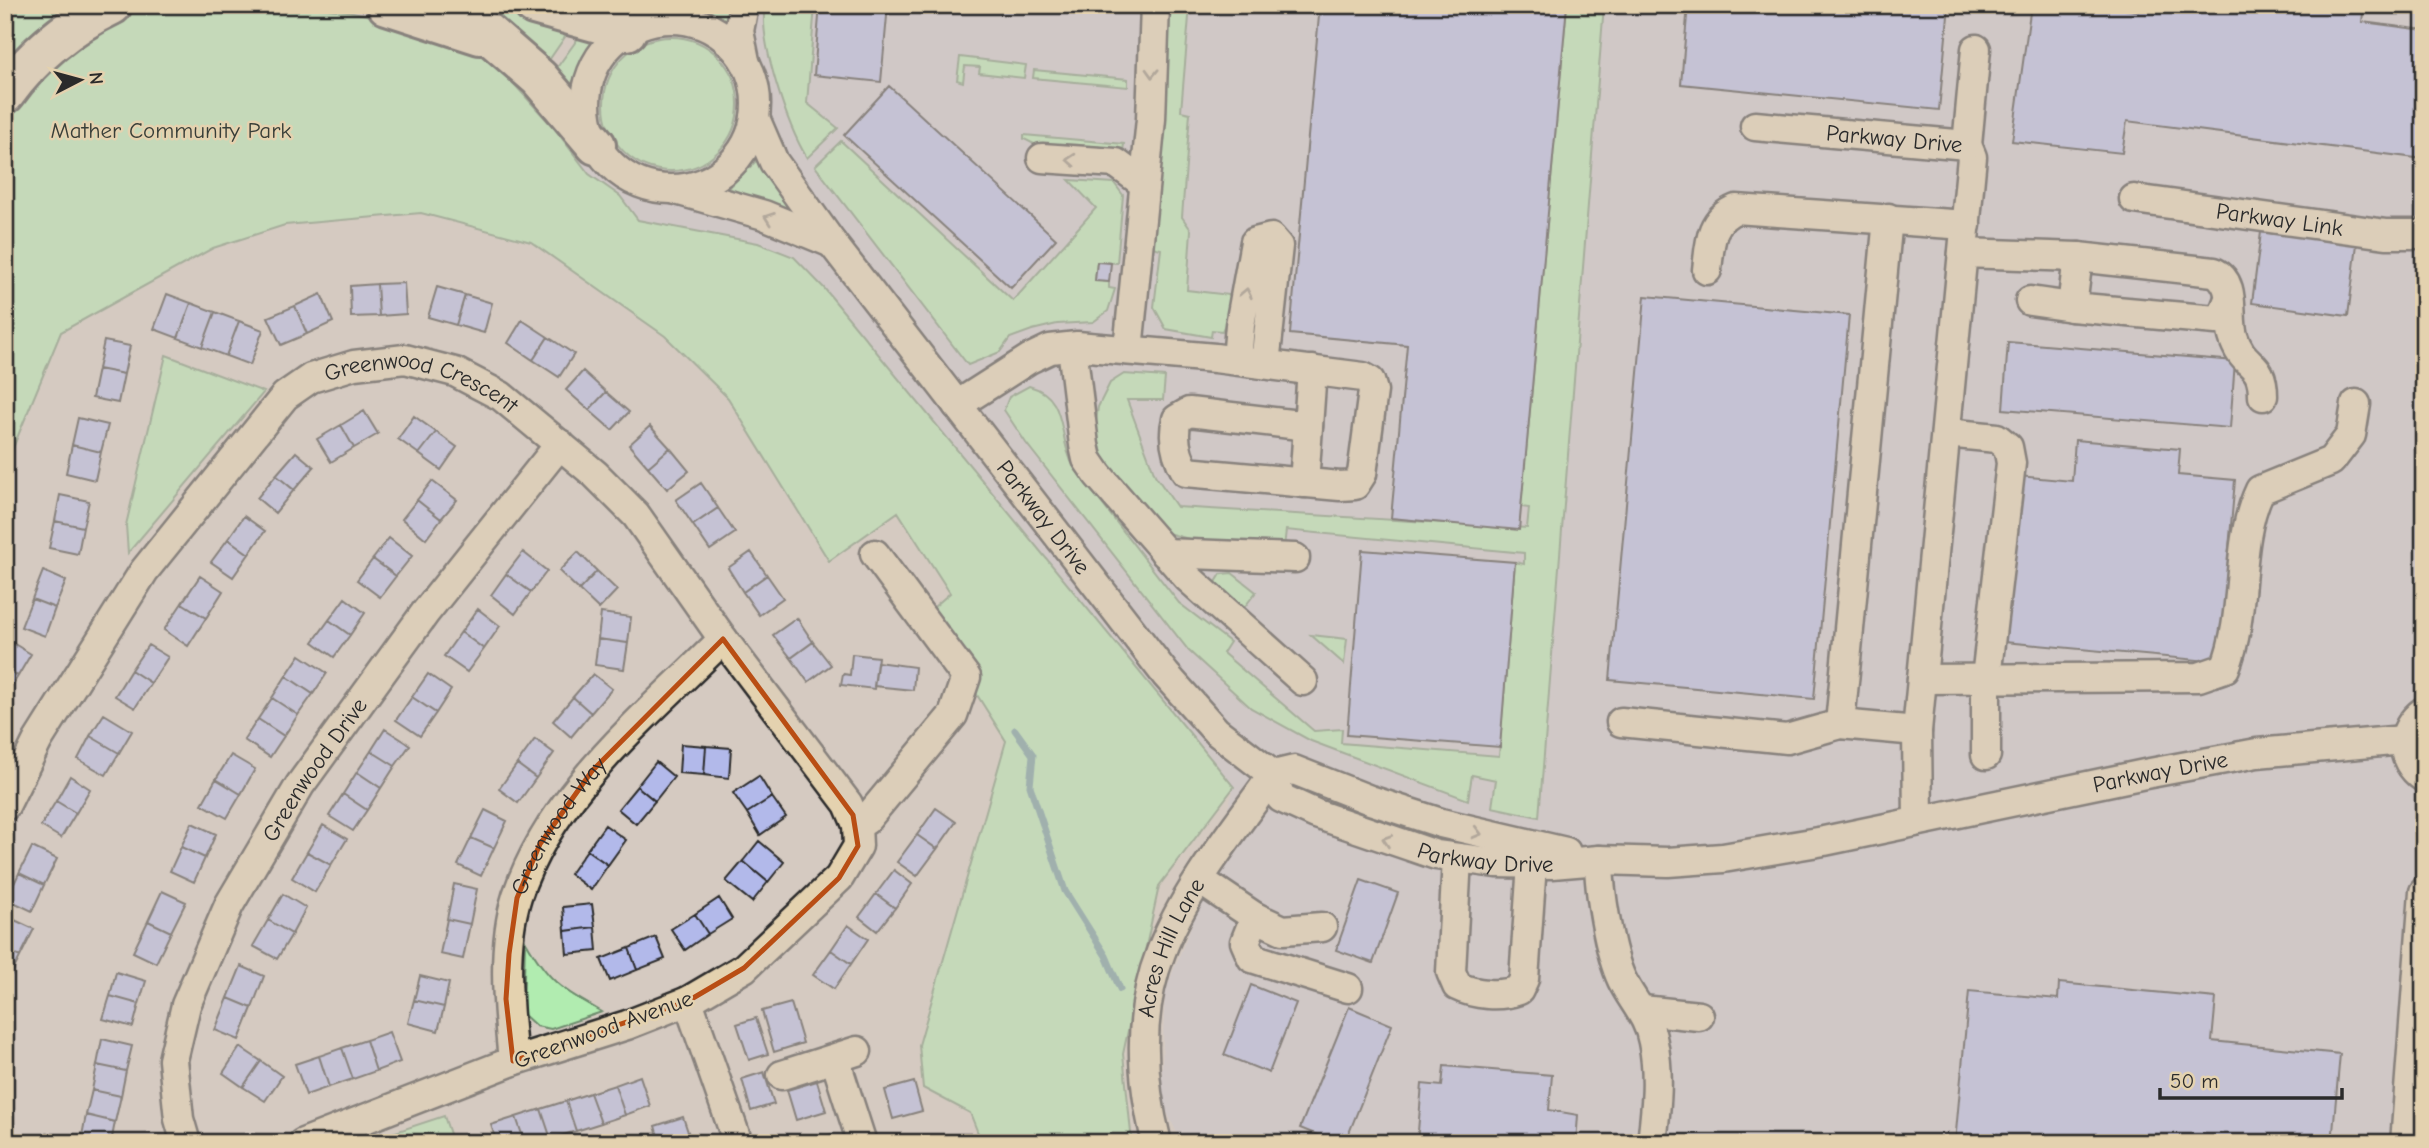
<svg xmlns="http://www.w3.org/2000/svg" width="2429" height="1148" viewBox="0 0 2429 1148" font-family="'Comic Neue',sans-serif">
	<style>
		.built { fill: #cac5cd }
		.green { fill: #b1ecb0; stroke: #6e8c6e; stroke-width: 2 }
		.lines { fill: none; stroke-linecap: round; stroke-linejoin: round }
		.stream { stroke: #609196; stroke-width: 7 }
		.building { fill: #b2b9ea; stroke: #2b2b2b; stroke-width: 2 }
		.minor-casing { stroke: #2b2b2b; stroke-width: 33 }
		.highway-casing { stroke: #2b2b2b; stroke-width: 44 }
		.minor { stroke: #e4d2af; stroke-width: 28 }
		.highway { stroke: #e4d2af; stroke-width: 38 }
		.oneway { stroke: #887e6d }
		.marked { fill: none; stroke: #b94e14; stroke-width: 5; stroke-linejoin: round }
		.labels { text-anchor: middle; stroke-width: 5; stroke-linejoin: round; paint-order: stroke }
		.park-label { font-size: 23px; fill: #383e38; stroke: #e4d2af }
		.street-label { font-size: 23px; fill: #2b2b2b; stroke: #e4d2af }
	</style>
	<rect width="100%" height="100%" fill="#d5cac1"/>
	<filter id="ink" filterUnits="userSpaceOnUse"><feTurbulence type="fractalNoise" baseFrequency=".0143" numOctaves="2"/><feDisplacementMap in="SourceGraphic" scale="14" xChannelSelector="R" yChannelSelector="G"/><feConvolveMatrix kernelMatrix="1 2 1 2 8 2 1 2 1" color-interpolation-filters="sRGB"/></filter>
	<g filter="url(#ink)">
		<path class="built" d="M608,5h1816v1138h-1242l-21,-43 4,-108 39,-98 30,-107 -410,-499 -30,-31 -36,-14 -120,-23 -18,-24 -31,-22 -35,-46z"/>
		<path class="green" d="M5,5h92l-92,78z
			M157,5h129l62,6 61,13 84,37 61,67 35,46 31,22 18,24 120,23 36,14 30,31 410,499 -75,99 -36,168 9,89h-150l-12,-30 -47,-25 -4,-43 87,-304 -80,-127 24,-21 -52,-81 -69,49 -101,-163 -63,-62 -134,-94 -110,-29 -136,12 -72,23 -152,84 -56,135v-337c30,-61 85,-109 152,-125z
			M473,5h22l72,29 -20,29z
			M692,5h37l-2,18z
			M765,5h50l-8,98 31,25 -31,30c-19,-31 -49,-117 -42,-153z
			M1169,5h21l-9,106 9,2 -8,104 9,13 -4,60 51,6 -16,35 -10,-1 -1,7 -45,-8 -12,-22 7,-58 -9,-2z
			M1567,5h37l-65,812 -47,-10 4,-27 -24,-5 -4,25 -157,-59 -60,-33 -62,-57 -163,-208 -22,-33 5,-13 20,-11c41,11 27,51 46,83l104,134 51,39 -7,11 91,78 28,-2 -1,14 158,13 16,-194 9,2v-11l-238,-23 -2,17 -95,-8 -29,-8 -12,-10 -45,-65 -8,-27 3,-22 12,-24 14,-9 41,3 -2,23h-36l28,75 22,32 350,21 2,-20 -8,-1z
			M604 104a67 67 0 1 1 134 0a67 67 0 1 1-134 0Z
			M579,37l16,3 -24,45 -15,-16z
			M960,57l66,8 -2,13 -45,-5 1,-6 -15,-1 -2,16 -6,-2z
			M1034,70l94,9v8l-95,-9z
			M1024,135l100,9 -1,7 -89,-7 -10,-5z
			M841,141l172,160 83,-93 -27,-28 45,3 9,12 -6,68 -20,-1 -2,18 14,2v6l6,1 -7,22 -15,11 -36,2 -25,6 -22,8 -10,14 -32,13 -153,-199z
			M761,156l41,62 -73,-30z
			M166,355l98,37 -136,161 -2,-28z
			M1232,573l24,19 -16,21 -25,-29 6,-10z
			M1311,635l36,4 -3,25z
			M525,940c24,42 35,48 77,72l-51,17 -15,-3 -13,-12z
			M444,1116l9,27h-74l-2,-5z"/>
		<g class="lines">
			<path class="stream" d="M1015,730l18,25 -3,31 35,105 41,65 14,33"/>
		</g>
		<path class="building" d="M820,5h68l-7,77 -67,-7z
			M1320,5h247l-48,525 -128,-12 16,-173 -117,-11z
			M1688,5h261l-10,105 -258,-26z
			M2031,5h65l42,6 1,-6h225l-2,17 62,8v129l-297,-38 -5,32 -110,-12z
			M889,86l167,153 -45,49 -167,-153z
			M2261,232l96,12 -9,72 -96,-13z
			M1097,262l14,1 -2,19 -14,-1z
			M404,283l2,31 -27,2 -2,-32z
			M377,284l2,32 -28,1 -1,-31z
			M437,287l28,8 -9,30 -28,-8z
			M167,294l24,9 -13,35 -24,-9z
			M321,294l12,28 -26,12 -12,-28z
			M465,295l27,8 -8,30 -28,-8z
			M1645,296l204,19 -35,384 -204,-19z
			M191,303l24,9 -13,35 -24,-9z
			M295,306l12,28 -26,11 -13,-28z
			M215,312l24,9 -13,35 -24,-9z
			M522,320l26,17 -15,23 -25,-17z
			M239,321l24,9 -13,35 -24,-9z
			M548,337l26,17 -15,23 -26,-17z
			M104,341l26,5 -6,28 -26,-5z
			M2008,342l227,19 -5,67 -227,-19z
			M98,369l26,5 -6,29 -26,-5z
			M583,371l23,21 -17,18 -23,-20z
			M606,392l23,20 -17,18 -23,-20z
			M364,411l14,23 -24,14 -13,-23z
			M414,416l22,16 -17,22 -21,-15z
			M78,418l30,7 -7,27 -29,-7z
			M341,425l13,23 -23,14 -14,-23z
			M650,426l20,22 -22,19 -19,-22z
			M436,432l21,15 -16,23 -22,-16z
			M2075,440l105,9 -2,26 57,5 -16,182 -215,-20 15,-166 53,5z
			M72,445l29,7 -6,28 -29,-7z
			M670,448l19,23 -22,18 -19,-22z
			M296,452l18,15 -20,23 -18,-15z
			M276,475l18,15 -19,23 -18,-15z
			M432,481l25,19 -16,19 -24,-19z
			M701,483l17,25 -25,17 -17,-25z
			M60,495l29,6 -6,26 -28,-6z
			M417,500l24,19 -15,20 -24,-20z
			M718,508l17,25 -25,17 -17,-25z
			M244,516l21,15 -16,23 -21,-15z
			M55,521l28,6 -5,27 -29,-6z
			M389,538l23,18 -16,20 -23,-17z
			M228,539l21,15 -16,23 -22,-15z
			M1362,550l153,12 -15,185 -153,-12z
			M523,552l24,19 -16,21 -25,-18z
			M578,552l19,19 -18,19 -20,-19z
			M751,552l16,23 -24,17 -15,-24z
			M373,559l23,17 -16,21 -23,-17z
			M43,571l23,10 -11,27 -23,-9z
			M597,571l20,19 -18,19 -20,-19z
			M506,574l25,18 -16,22 -24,-19z
			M767,575l16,23 -24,17 -16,-23z
			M200,576l23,15 -17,27 -24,-15z
			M345,598l20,15 -15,22 -21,-15z
			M32,599l23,9 -10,28 -24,-9z
			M182,603l24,15 -18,28 -24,-16z
			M478,609l22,17 -16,23 -23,-17z
			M601,613l30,4 -3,26 -30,-4z
			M797,618l16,24 -22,16 -18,-23z
			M329,620l21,15 -16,22 -21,-15z
			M461,632l23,17 -17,23 -23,-16z
			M6,639l25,15 -13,22 -13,-8z
			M598,639l30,4 -4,26 -29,-4z
			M813,642l18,23 -23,17 -17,-24z
			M148,645l20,12 -17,26 -20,-13z
			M852,654l26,3 -4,32 -33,-4 2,-11 7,1z
			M300,655l27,18 -14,21 -27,-18z
			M877,662l38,5 -2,23 -39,-4z
			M5,668l13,8 -13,21z
			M131,670l20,13 -16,25 -20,-12z
			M428,674l23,16 -15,23 -24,-16z
			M593,674l19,15 -21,24 -18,-16z
			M286,676l27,18 -15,21 -26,-17z
			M412,697l24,16 -16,23 -24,-16z
			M573,697l18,16 -20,24 -18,-16z
			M272,698l26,17 -14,21 -26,-17z
			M104,714l28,17 -13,22 -29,-17z
			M258,719l26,17 -14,21 -26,-17z
			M385,729l25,16 -15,21 -24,-15z
			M90,736l29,17 -13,22 -28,-16z
			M535,739l19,14 -18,25 -19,-14z
			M681,744l25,2 -2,29 -25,-2z
			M706,746l25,2 -2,30 -25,-3z
			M371,751l24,15 -14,22 -24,-16z
			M231,755l24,14 -14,25 -25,-15z
			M656,762l18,15 -19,24 -18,-15z
			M517,764l19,14 -18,25 -19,-14z
			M357,772l24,16 -14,22 -24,-16z
			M70,776l20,13 -14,24 -20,-12z
			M759,776l13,21 -25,16 -14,-20z
			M216,779l25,15 -14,24 -25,-14z
			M637,786l18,15 -19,23 -18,-15z
			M343,794l24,16 -14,21 -24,-15z
			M772,797l14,20 -26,18 -13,-22z
			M56,801l20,12 -15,25 -20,-12z
			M936,808l20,14 -19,27 -20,-14z
			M485,810l22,11 -13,27 -23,-10z
			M192,823l24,11 -11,24 -24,-11z
			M323,825l24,14 -16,26 -24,-13z
			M605,825l21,15 -18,25 -21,-15z
			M917,835l20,14 -20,27 -20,-14z
			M471,838l23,10 -13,28 -23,-11z
			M759,841l25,21 -16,20 -25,-21z
			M32,847l25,12 -13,26 -25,-12z
			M181,847l24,11 -11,24 -24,-11z
			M587,850l21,15 -17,25 -21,-16z
			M307,852l24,13 -16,27 -23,-14z
			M743,861l25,21 -16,20 -26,-21z
			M894,870l18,14 -17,24 -19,-14z
			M19,873l25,12 -12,26 -25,-12z
			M1361,880l37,13 -25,70 -37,-13z
			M454,884l23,5 -7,35 -23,-5z
			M162,891l24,11 -15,30 -23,-11z
			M283,894l23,14 -14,26 -24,-14z
			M876,894l19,14 -18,23 -18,-14z
			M719,898l13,21 -24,15 -13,-20z
			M592,904l3,23 -30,4 -2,-24z
			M695,914l13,20 -23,16 -14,-21z
			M8,917l26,12 -14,28 -15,-8v-26z
			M447,919l23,5 -7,35 -23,-5z
			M268,920l24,14 -15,25 -24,-13z
			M148,921l23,11 -15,31 -23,-11z
			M848,925l20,14 -17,25 -20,-14z
			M595,927l2,24 -30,3 -2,-23z
			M656,937l9,22 -28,11 -8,-22z
			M629,948l8,22 -27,11 -9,-22z
			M5,949l15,8 -13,26 -2,-1z
			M831,950l20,14 -17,25 -21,-14z
			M241,966l23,10 -12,32 -24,-10z
			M116,972l30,9 -7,23 -29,-8z
			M420,976l29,7 -5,24 -30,-7z
			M2059,983l157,15 -4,43 128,13 -8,89h-377l14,-152 89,8z
			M1251,985l45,18 -27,70 -45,-18z
			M110,996l29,8 -6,23 -30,-8z
			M228,998l24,10 -13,32 -24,-10z
			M414,1000l30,7 -6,24 -30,-8z
			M791,1003l12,40 -29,9 -12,-41z
			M1349,1007l43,18 -47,118h-8l-37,-15z
			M756,1018l12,36 -19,6 -12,-36z
			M389,1032l11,30 -24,9 -10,-31z
			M102,1039l30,7 -6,25 -29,-6z
			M366,1040l10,31 -23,8 -11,-31z
			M240,1047l21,14 -18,26 -20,-14z
			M342,1048l11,31 -24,8 -10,-31z
			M319,1056l10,31 -23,8 -11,-31z
			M261,1061l21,15 -17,25 -22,-14z
			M97,1065l29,6 -5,25 -29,-6z
			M1444,1066l108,9 -3,35 29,5 -2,28h-159l5,-59 20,2z
			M764,1072l10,32 -23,7 -9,-32z
			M640,1076l10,30 -25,9 -10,-30z
			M817,1081l9,30 -30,9 -9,-30z
			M914,1082l8,29 -29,8 -8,-29z
			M615,1085l10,30 -24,8 -11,-30z
			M92,1090l29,6 -6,26 -29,-7z
			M590,1093l11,30 -25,8 -10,-30z
			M566,1101l10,30 -25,8 -10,-30z
			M541,1109l10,30 -26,4 -9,-26z
			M86,1115l29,7 -4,21 -30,-2z
			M516,1117l9,26h-28l-6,-18z
			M683,1117l8,24 -31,2 -5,-17z
			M832,1134l2,9h-32v-1z"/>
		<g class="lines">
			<defs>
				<g id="minor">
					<path d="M744,5l-5,26 6,30"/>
					<circle cx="671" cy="104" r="85"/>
					<path id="s1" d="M755,118l19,44 58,81 334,432 50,56 57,44 8,23 35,16 120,41 60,8 56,1 47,-4 69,2 55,-4 101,-17 321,-67 112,-21 147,-13"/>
					<path id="s2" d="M1755,126l212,19 5,12 -55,574 1,90"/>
					<path d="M1967,145l9,-96"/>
					<path d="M1042,158l74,5 27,20"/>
					<path d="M676,190l88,25 68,28"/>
					<path id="s3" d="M2134,199l252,35h38"/>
					<path d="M1963,253l115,4 136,15c23,11 13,42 19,64 10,34 30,23 30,60"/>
					<path d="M2078,257l-6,50 144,13 7,-6 6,-15"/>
					<path d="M1707,270c3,-25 2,-50 29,-61l230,16"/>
					<path d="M2030,301l42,6"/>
					<path d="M1072,347l12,98 3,14 11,16 89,102 116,104"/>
					<path d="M1128,350l23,-231 4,-114"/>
					<path d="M1237,360l3,-35 15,-83 16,-4 7,8 -13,118"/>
					<path d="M957,405l72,-46 21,-10 27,-3 138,12 148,19 7,4 3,10 -11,83 -7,11 -15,1 -154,-14c-10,-17 -14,-34 -9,-53l12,-7 119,14"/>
					<path d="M1946,433l51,5 11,9 3,16 -25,215v77"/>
					<path d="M1304,483l8,-113"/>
					<path d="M1165,553l130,5"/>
					<path d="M1922,679l277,-2 26,-9c23,-57 9,-123 35,-178l71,-29 20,-26 5,-31"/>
					<path d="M2424,711c-25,18 -26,49 0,67"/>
					<path d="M1621,722l166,17 53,-15 77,7"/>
					<path d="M1840,724l48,-506"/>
					<path d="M1273,775l21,-5 76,30 71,23 125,29"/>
					<path id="s4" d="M5,806l33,-66 106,-169 141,-175 26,-18 43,-13 51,-6 50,13 46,24 94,78 41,41 87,124 125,165 9,21 1,21 -19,32 -95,90 -56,33 -61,24 -114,36 -210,82"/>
					<path d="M857,825l9,-5 87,-105 13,-38 -91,-123"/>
					<path d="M1457,858l-6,114 6,14c18,9 43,11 62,4l5,-11 8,-115"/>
					<path d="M1599,860c0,30 10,93 23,120 10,21 27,37 31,62 7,34 3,66 -1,101"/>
					<path d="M1200,880l55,37 28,13 39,-3"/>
					<path d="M1255,917l-10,25 7,16 96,30"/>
					<path d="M688,1001l50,142"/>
					<path d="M1642,1010l57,6"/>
					<path d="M835,1059l27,84"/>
					<path id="s5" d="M513,1061c-5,-52 -12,-114 4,-165 35,-105 131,-181 206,-257"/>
					<path d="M782,1075l75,-24"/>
					<path id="s6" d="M186,1143l-7,-24 -6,-59 13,-55 43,-100 71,-120 125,-172 135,-169"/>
					<path id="s7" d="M1157,1143c-16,-62 -20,-130 4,-191 23,-61 74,-124 112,-177"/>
					<path d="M2405,1143l19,-251"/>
				</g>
				<path id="highway" d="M387,5l93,30
					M455,5l84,73 57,67
					M534,5l93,26
					M5,94c29,-40 63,-68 107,-89"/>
			</defs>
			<use href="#minor" class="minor-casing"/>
			<use href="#highway" class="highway-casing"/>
			<use href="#minor" class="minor"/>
			<use href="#highway" class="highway"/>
		</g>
		<defs><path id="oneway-chevron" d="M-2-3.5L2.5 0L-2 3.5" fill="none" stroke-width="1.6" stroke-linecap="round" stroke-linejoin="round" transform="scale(1.75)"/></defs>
		<g class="oneway">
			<use href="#oneway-chevron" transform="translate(1152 73) rotate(92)"/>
			<use href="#oneway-chevron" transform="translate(1071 160) rotate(-176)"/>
			<use href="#oneway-chevron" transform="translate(769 218) rotate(-160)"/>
			<use href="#oneway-chevron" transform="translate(1246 293) rotate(-78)"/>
			<use href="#oneway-chevron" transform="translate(1477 833) rotate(15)"/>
			<use href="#oneway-chevron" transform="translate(1387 840) rotate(-162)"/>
		</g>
	</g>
	<path d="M0 0H2429V1148H0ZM723,639l130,176 5,31 -19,32 -95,90 -56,33 -175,60 -7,-62 3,-45 8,-56 23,-54 52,-73z" fill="#d5cac1" fill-opacity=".55" fill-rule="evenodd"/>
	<path class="marked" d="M723,639l130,176 5,31 -19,32 -95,90 -56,33 -175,60 -7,-62 3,-45 8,-56 23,-54 52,-73z"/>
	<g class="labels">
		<g class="park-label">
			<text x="171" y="138">Mather Community Park</text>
		</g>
		<g class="street-label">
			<text dy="8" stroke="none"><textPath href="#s2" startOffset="140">Parkway Drive</textPath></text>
			<text dy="8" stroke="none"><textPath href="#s3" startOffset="147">Parkway Link</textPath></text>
			<text dy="8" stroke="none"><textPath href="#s4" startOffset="646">Greenwood Crescent</textPath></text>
			<text dy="8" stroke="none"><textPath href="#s1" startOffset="494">Parkway Drive</textPath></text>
			<text dy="8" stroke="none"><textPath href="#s6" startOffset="410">Greenwood Drive</textPath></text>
			<text dy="8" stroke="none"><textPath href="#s1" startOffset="1764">Parkway Drive</textPath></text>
			<text dy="8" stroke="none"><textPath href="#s5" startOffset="248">Greenwood Way</textPath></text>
			<text dy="8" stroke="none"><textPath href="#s1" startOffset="1080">Parkway Drive</textPath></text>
			<text dy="8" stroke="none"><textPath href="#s7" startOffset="201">Acres Hill Lane</textPath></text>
			<text transform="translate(603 1029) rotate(-20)" y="8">Greenwood Avenue</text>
		</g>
	</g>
	<rect width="2429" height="1148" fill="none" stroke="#e4d2af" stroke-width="28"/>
	<rect x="14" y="14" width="2401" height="1120" fill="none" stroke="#2b2b2b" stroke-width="2.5" filter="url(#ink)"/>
	<g transform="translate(80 80) rotate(84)" stroke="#e4d2af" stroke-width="5" paint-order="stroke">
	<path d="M0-5L12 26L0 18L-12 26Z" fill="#2b2b2b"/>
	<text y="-10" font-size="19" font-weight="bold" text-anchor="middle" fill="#2b2b2b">N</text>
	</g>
	<path d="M2160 1088v10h182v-10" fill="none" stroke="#2b2b2b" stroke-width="3.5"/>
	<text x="2170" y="1088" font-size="21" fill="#2b2b2b" stroke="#e4d2af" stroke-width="5" paint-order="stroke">50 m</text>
</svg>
